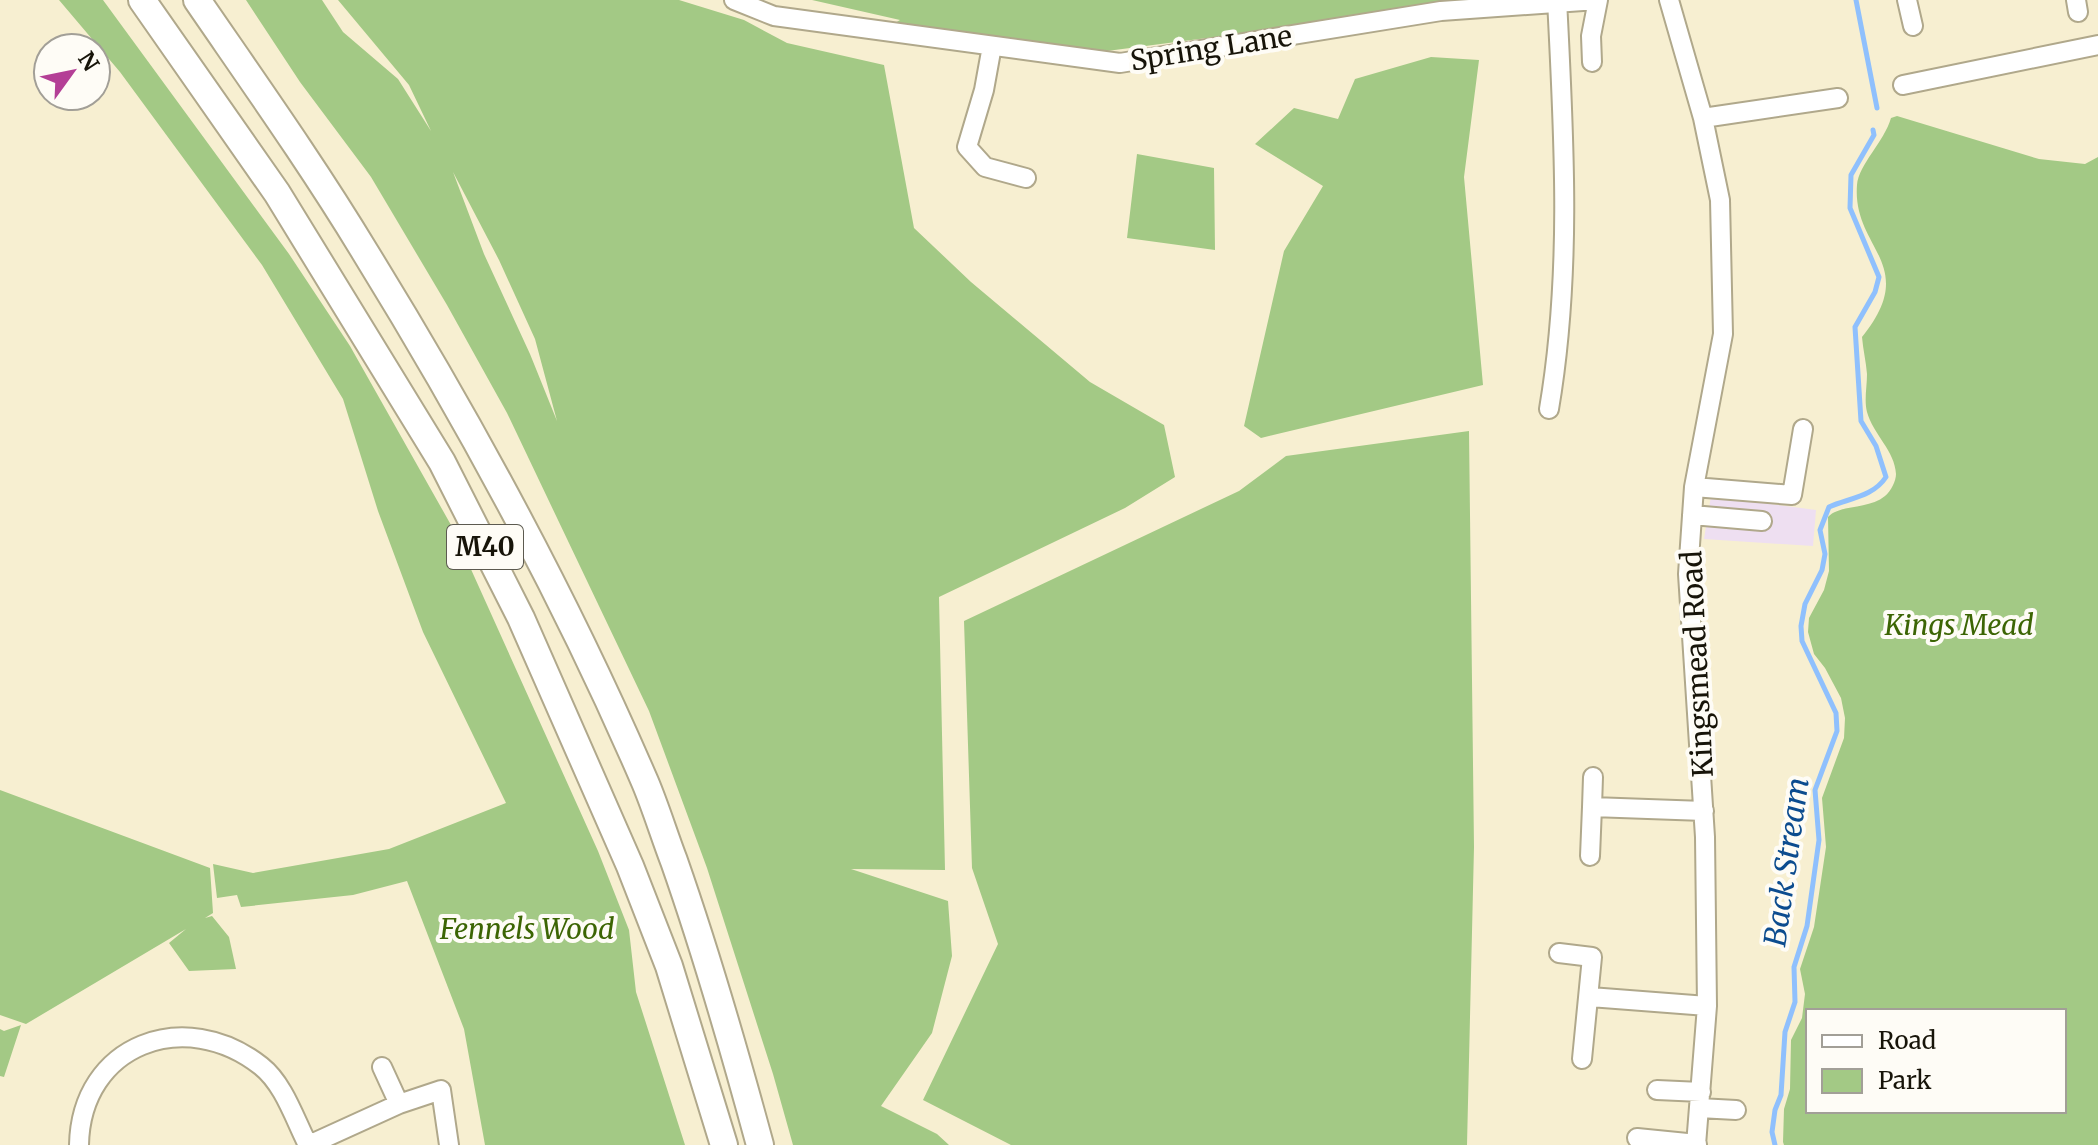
<svg xmlns="http://www.w3.org/2000/svg" width="2098" height="1145" viewBox="0 0 2098 1145" font-family="Merriweather,serif">
	<style>
		.industrial { fill: #eedff1 }
		.green { fill: #a3c985; fill-rule: evenodd }
		.lines { fill: none; stroke-linecap: round; stroke-linejoin: round }
		.stream { stroke: #8fc0fd; stroke-width: 5 }
		.minor-casing { stroke: #b0a88b; stroke-width: 22 }
		.highway-casing { stroke: #b0a88b; stroke-width: 30 }
		.minor { stroke: #fff; stroke-width: 18 }
		.highway { stroke: #fff; stroke-width: 26 }
		.labels { text-anchor: middle; stroke-width: 8; stroke-linejoin: round; paint-order: stroke }
		.shield { fill: #fefcf6; stroke: #5c5a50; stroke-width: 2 }
		.shield-label { font-size: 26px; font-weight: bold; fill: #171409 }
		.street-label { font-size: 28px; fill: #171409; stroke: #fefcf6 }
		.park-label { font-size: 28px; font-style: italic; fill: #3c6504; stroke: #fefcf6 }
		.water-label { font-size: 30px; font-style: italic; fill: #0c4c8f; stroke: #fefcf6 }
	</style>
	<rect width="100%" height="100%" fill="#f7efd1"/>
	<path class="industrial" d="M1711,496l105,14 -3,36 -109,-7z"/>
	<path class="green" d="M59,0h44l186,254 61,92 101,179 147,326 31,79 7,62 49,153h-200l-21,-116 -57,-148 -54,14 -112,12 -4,-12 -20,3 -4,-34 40,9 136,-24 117,-46 -83,-171 -45,-121 -35,-112 -81,-134 -142,-193z
		M246,0h76l21,32 55,47 33,52 -22,-46 -71,-85h341l65,20 43,23 97,22 30,163 57,54 119,100 74,43 11,52 -50,31 -186,89 6,273 -94,-1 97,32 4,55 -20,77 -51,73 56,28 12,11h-156l-20,-71 -66,-206 -58,-157 -142,-298 -60,-108 -76,-128 -71,-95zM453,172l46,88 36,79 22,82 -27,-67 -46,-100z
		M812,0h645l-143,24 -207,27 -217,-25 10,-6z
		M1431,57l48,3 -15,117 19,208 -222,53 -17,-12 40,-175 39,-65 -68,-42 39,-36 44,11 17,-40z
		M1897,116l142,43 46,5 13,-7v988h-314l-1,-3 1,-33 6,-20 1,-49 11,-22 3,-24 -5,-25 14,-42 12,-80 -4,-49 22,-60 1,-20 -4,-20 -16,-30 -11,-14 -6,-22 1,-14 15,-28 5,-19 -1,-54c12,-13 40,-7 57,-21 6,-5 11,-15 11,-22 -1,-23 -23,-40 -29,-62 -3,-12 0,-25 0,-38 -1,-12 -4,-25 -5,-37 59,-73 -10,-88 -5,-152 2,-21 27,-43 34,-67zM1808,1011h256v100h-256z
		M1137,154l77,14 1,82 -88,-12z
		M1469,431l5,416 -7,298h-456l-88,-45 75,-156 -26,-76 -8,-247 275,-130 47,-35z
		M0,790l210,78 3,45 -8,5 7,-2 17,21 7,32 -47,2 -20,-28 17,-14 -160,95 -26,-9z
		M21,1025l-17,52 -4,-1v-47l4,2z"/>
	<g class="lines">
		<path class="stream" d="M1856,0l21,108
			M1775,1145l-3,-13 3,-22 6,-15 4,-63 10,-30 -1,-35 13,-41 12,-86 -4,-50 22,-59 -1,-18 -34,-72 -1,-15 4,-22 17,-34 3,-16 -5,-24 9,-23c20,-9 44,-10 57,-30l-10,-31 -15,-25 -6,-94 20,-35 4,-15 -29,-69 1,-33 23,-40 -1,-5"/>
		<defs>
			<path id="minor" d="M734,0l40,16 346,47 321,-52 156,-11
				M1669,0l34,118 17,82 3,134 -29,153 -6,87 17,263 2,169 -11,139
				M1907,0l6,26
				M2076,0l2,12
				M992,46l-8,44 -17,57 18,20 41,11
				M1592,62l-1,-26 7,-36
				M1903,85l195,-40
				M1703,118l135,-20
				M1549,409c23,-135 15,-273 8,-409
				M1694,487l98,8 11,-66
				M1692,515l70,6
				M1592,807l1,-30
				M1590,856l2,-49 112,4
				M1559,953l33,4 -10,102
				M1590,997l117,9
				M382,1067l17,37
				M1657,1090l44,2
				M1699,1108l37,2
				M1637,1138l60,6
				M79,1145c2,-101 106,-139 182,-79 23,18 34,54 47,79
				M309,1145l90,-41 42,-14 8,55"/>
			<path id="highway" d="M142,0l135,193 165,269 79,156 109,248 39,100 55,179
				M197,0c57,83 116,166 168,252 105,170 201,347 280,530 11,26 19,53 29,79 33,94 60,188 86,284"/>
		</defs>
		<use href="#minor" class="minor-casing"/>
		<use href="#highway" class="highway-casing"/>
		<use href="#minor" class="minor"/>
		<use href="#highway" class="highway"/>
	</g>
	<g class="labels">
		<rect class="shield" x="447" y="525" width="76" height="44" rx="6"/>
		<g class="shield-label">
			<text x="485" y="556">M40</text>
		</g>
		<g class="street-label">
			<text transform="translate(1211 48) rotate(-9)" y="10">Spring Lane</text>
			<text transform="translate(1697 664) rotate(-93)" y="10">Kingsmead Road</text>
		</g>
		<g class="park-label">
			<text x="1959" y="635">Kings Mead</text>
			<text x="527" y="939">Fennels Wood</text>
		</g>
		<g class="water-label">
			<text transform="translate(1787 862) rotate(-82)" y="10">Back Stream</text>
		</g>
	</g>
	<rect x="1806" y="1009" width="260" height="104" fill="#fefcf6" stroke="#a29f97" stroke-width="2"/>
	<rect x="1822" y="1035" width="40" height="12" fill="#ffffff" stroke="#a29f97" stroke-width="2"/>
	<text x="1878" y="1049" font-size="24" fill="#171409">Road</text>
	<rect x="1822" y="1069" width="40" height="24" fill="#a3c985" stroke="#a29f97" stroke-width="2"/>
	<text x="1878" y="1089" font-size="24" fill="#171409">Park</text>
	<g transform="translate(72 72) rotate(57)"><circle r="38" fill="#fefcf6" stroke="#a29f97" stroke-width="2"/>
	<path d="M0-6L14 30L0 20L-14 30Z" fill="#b43f96"/>
	<text y="-12" font-size="22" font-weight="bold" text-anchor="middle" fill="#171409">N</text>
	</g>
</svg>
